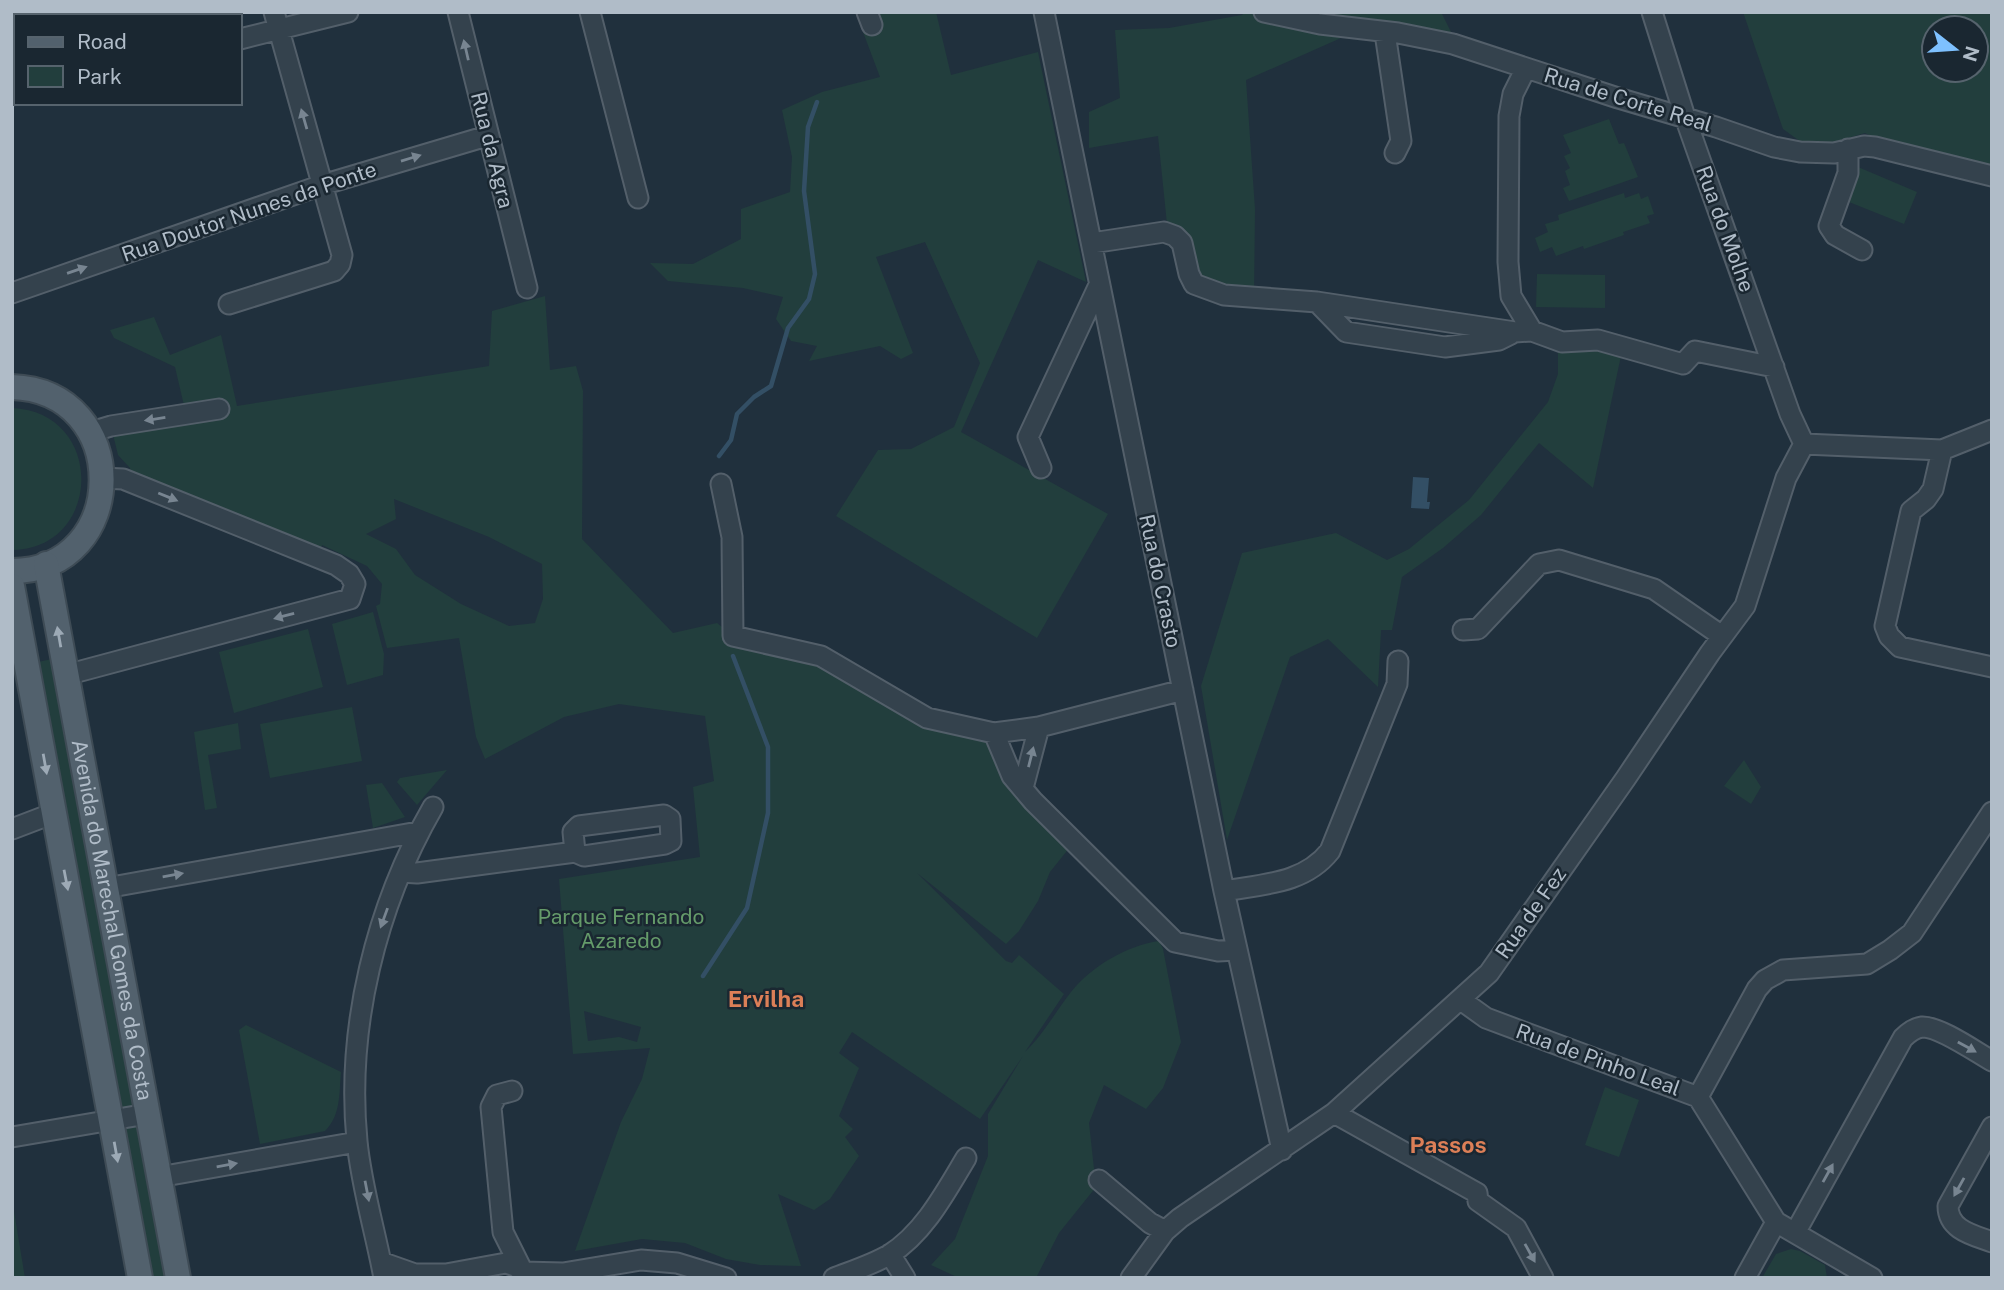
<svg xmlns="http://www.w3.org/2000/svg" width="2004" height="1290" viewBox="0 0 2004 1290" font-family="'Public Sans',sans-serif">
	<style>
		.green { fill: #223e3d; fill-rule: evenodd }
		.water { fill: #334f65 }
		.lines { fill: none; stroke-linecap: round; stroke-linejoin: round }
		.stream { stroke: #334f65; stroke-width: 4.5 }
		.minor-casing { stroke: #535f6a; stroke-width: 23 }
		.major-casing { stroke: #3e4b55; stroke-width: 28 }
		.minor { stroke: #34424d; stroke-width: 19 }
		.major { stroke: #52616d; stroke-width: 24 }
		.oneway { fill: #788591 }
		.oneway2 { fill: #9daab6 }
		.labels { text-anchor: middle; stroke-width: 5; stroke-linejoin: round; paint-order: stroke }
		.street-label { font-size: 21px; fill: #b0bcc8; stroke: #1a2731 }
		.park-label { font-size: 21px; fill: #659b6a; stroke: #1a2731 }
		.neighbourhood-label { font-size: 23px; font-weight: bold; fill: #dc7f57; stroke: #1a2731 }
	</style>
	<rect width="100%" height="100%" fill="#20303d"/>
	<path class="green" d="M865,12h71l15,63 87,-23 48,230 -48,-22 -77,172 147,82 -71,124 -201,-122 42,-66 33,-1 43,-22 26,-64 -55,-121 -49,15 37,96 -12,6 -21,-13 -71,15 8,-15 -26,-5 -15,-22 7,-22 -40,-9 -75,-7 -18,-18 43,1 48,-25v-30l49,-17 2,-35 -10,-47 40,-18 58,-15 -17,-45z
		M1245,12h196l11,22 -131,-9 20,13 -95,42 9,129 -1,88 -60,-13 -27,-60 -9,-88 -69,12v-36l31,-14 -5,-68 54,-2 73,-13z
		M1743,12h249v157l-108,-27 -19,-9 -44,13 -20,-4 -18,-13zM1934,28h42v42h-42z
		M1609,119l10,25 5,-1 14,34 -69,24 -6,-13 7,-3 -5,-14 5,-3 -6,-12 7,-3 -8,-18z
		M1858,167l59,25 -13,32 -60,-24z
		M1624,193l1,5 14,-5 2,6 7,-3 6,18 -7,2 3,7 -27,9 1,3 -40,14 -1,-3 -27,10 -4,-9 -12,5 -5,-14 13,-6 -3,-8 14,-4 -1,-5z
		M1537,274l68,1v33l-69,-1z
		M545,296l5,74 26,-4 7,25 -1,148 91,94 44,-10 16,13 88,20 106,62 67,15 9,25 71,84 -24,30 -12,29 -19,30 -13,13 -89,-71 89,88 6,2 7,-8 45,39 -39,58c18,-17 31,-41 46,-60 21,-26 55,-46 88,-51l4,8 18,93 -18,46 -17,21 -42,-24 -15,38 7,64 -37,46 -23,45h-77l-28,-13 24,-26 33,-83v-42l35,-58 -43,63 -128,-87 -13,21 20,15 -20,48 14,13 -8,8 14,19 -29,43 -16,11 -36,-16 23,72 -41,-1 -34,-6 -41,-16 -43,-4 -67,12 46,-129 21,-43 8,-31 -77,6 -14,-175 141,-22 -7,-70 21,-6 -9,-65 -86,-12 -55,13 -79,42 -9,-22 -17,-99 -72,10 -11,-42 4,-2 2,-20 -15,-18 -45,-21 -4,11 -187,-74 -1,-14 -12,-13 -7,-29 75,-12 -11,-47 -61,-29 -4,-8 44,-13 16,38 51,-20 16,71 252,-40 3,-55zM394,499l95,38 53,27 1,35 -8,24 -26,3 -48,-22 -46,-29 -19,-26 -30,-15 30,-15zM584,1011l57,16 -4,15 -18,-5 -31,4z
		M1558,348h30l34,3 -29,137 -54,-45 -58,72 -38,33 -41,29 -10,53h-11l-3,57 -50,-48 -38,18 -63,183 -26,-154 41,-133 94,-20 51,27 22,-11 60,-49 79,-98 10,-28z
		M12,408c94,4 91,141 0,142z
		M373,612l11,42 -1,21 -36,10 -15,-61z
		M308,629l15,58 -89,26 -15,-61z
		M57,658l83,447 -23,6 -79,-449z
		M352,707l10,54 -92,17 -10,-54z
		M238,723l3,26 -33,6 9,53 -12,2 -11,-78z
		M1744,760l17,27 -10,17 -27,-18z
		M447,770l-30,35 -20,-23 3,-4z
		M382,783l23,34 -32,11 -7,-43z
		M246,1025l95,47c-2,22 0,43 -16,59l-65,13 -21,-114z
		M1605,1087l34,13 -20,57 -34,-12z
		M142,1124l29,154h-25l-26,-150z
		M12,1199l13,79h-13z
		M1791,1249l9,2 25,14 2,13h-65l14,-24z"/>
	<path class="water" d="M1413,477l16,1 -2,24h3l-1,7 -18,-1z"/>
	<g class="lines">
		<path class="stream" d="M719,456l12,-16 6,-26 17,-17 17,-11 17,-58 21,-29 6,-25 -11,-83 4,-64 9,-25
			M703,976l44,-68 21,-95v-66l-35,-91"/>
		<defs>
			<path id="minor" d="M66,12l1,4
				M458,12l69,276
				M590,12l48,186
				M867,12l5,13
				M1044,12l180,879 58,259
				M1264,12l56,12 78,9 55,11 165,54 98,29 58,20 26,5 34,1 30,-7 11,1 117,29
				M1652,12l33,105 105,297 14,30
				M1385,33l16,108 -6,12
				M240,39l108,-27
				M1526,68l-13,26 -4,22 -1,146 3,34 21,35
				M12,95l4,-1
				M1848,149v24l-19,53 6,9 27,15
				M1092,243l72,-11 11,4 7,7 7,31 5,10 30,11 93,7 198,30 17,-1 30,11 36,-2 85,24 12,-13 79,16
				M12,293l310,-108 165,-49
				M1317,302l29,30 99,15 54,-7 12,-6
				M229,304l105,-33 6,-7 2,-9 -68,-243
				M91,432l20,-6 108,-17
				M1804,444l138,6 50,-20
				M1942,450l-9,39 -7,10 -15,12 -26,115 4,10 11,11 92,20
				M1041,468l-13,-31 71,-152
				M721,484l11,53 1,99 88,20 106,62 67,15 45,-6 144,-37
				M1463,630l15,-1 61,-65 20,-4 95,29 68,47
				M66,675l284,-76 5,-15 -6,-10 -13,-9 -213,-86 -20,-1
				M994,733l18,43 21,25 142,141 43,9 19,-1
				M1023,788l16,-61
				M664,815l6,4 1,22 -6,3 -81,12 -9,-4 -2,-20 6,-6z
				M12,829l42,-16
				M401,872l16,1 158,-21
				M106,888l312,-56
				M1224,891c39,-7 80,-7 106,-40l67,-167 1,-23
				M1461,1000l25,18 212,79 78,125 96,56
				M512,1091l-15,4 -6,12 12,125 20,40
				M1698,1097l59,-108 8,-9 18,-10 84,-6 23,-14 22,-17 80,-121
				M1334,1113l143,80 1,8 38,27 27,50
				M1992,1127l-44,79c0,24 25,29 44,36
				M12,1137l135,-23
				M159,1177l198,-35
				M1099,1180l51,43 15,8
				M1795,1233l108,-195c5,-5 11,-10 19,-11 17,-1 54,25 70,34
				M890,1254l15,24
				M381,1262l34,12h31l60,-11 9,3 8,6 -1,2
				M523,1272l40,1 78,-13 36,3 49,15
				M384,1278c-8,-44 -23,-93 -27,-137 -11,-114 19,-235 76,-334
				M834,1278c18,-7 37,-13 55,-23 35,-22 56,-62 77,-97
				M1131,1278l34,-47 15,-13 154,-105 155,-140 137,-195 84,-125 35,-47 41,-128 18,-34
				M1745,1278l31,-56"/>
			<g id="major">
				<path d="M12,387c121,4 118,184 0,184"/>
				<path id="s1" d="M46,564l132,714"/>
				<path d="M12,586l128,692"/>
			</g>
		</defs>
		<use href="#minor" class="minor-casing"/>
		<use href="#major" class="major-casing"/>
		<use href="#minor" class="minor"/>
		<use href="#major" class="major"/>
	</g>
	<defs><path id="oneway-solid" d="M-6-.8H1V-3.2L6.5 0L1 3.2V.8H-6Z" transform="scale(1.75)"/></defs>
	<g class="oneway">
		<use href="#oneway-solid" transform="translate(466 50) rotate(-103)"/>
		<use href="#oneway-solid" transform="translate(304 119) rotate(-106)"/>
		<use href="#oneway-solid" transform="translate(411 158) rotate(-17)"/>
		<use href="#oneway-solid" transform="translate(77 270) rotate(-19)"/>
		<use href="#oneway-solid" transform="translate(155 419) rotate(171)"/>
		<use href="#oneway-solid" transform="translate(168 497) rotate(22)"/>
		<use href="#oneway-solid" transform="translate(284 616) rotate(165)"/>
		<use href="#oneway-solid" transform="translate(1031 757) rotate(-76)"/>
		<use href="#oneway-solid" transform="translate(173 875) rotate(-10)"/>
		<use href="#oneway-solid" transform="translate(384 918) rotate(110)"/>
		<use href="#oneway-solid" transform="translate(1967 1047) rotate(29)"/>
		<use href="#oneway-solid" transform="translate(227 1165) rotate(-10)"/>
		<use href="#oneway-solid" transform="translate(1828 1173) rotate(-61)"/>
		<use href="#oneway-solid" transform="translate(1959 1187) rotate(119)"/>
		<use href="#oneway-solid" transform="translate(367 1191) rotate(79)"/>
		<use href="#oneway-solid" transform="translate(1530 1253) rotate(61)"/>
	</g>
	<g class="oneway2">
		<use href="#oneway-solid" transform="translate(59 637) rotate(-100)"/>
		<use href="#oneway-solid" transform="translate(45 764) rotate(80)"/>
		<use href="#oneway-solid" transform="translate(66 880) rotate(79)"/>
		<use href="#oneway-solid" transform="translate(116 1152) rotate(80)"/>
	</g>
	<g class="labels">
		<g class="street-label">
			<text transform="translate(1628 100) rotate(17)" y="7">Rua de Corte Real</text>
			<text transform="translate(492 150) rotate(76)" y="7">Rua da Agra</text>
			<text transform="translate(249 212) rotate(-19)" y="7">Rua Doutor Nunes da Ponte</text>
			<text transform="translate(1725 229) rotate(70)" y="7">Rua do Molhe</text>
			<text transform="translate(1160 581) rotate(78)" y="7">Rua do Crasto</text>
			<text transform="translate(1531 913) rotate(-55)" y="7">Rua de Fez</text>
			<text dy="7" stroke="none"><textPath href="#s1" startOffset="362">Avenida do Marechal Gomes da Costa</textPath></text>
			<text transform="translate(1598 1060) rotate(20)" y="7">Rua de Pinho Leal</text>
		</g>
		<g class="park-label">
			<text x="621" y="924">Parque Fernando<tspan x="621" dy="24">Azaredo</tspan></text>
		</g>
		<g class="neighbourhood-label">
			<text x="766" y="1007">Ervilha</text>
			<text x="1448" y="1153">Passos</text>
		</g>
	</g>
	<rect width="2004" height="1290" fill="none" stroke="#b0bcc8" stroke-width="28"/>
	<rect x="14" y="14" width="228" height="91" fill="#1a2731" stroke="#56636d" stroke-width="2"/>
	<rect x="28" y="37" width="35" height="10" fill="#52616d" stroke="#56636d" stroke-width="2"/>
	<text x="77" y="49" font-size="21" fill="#b0bcc8">Road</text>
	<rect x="28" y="66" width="35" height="21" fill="#223e3d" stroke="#56636d" stroke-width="2"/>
	<text x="77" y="84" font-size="21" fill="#b0bcc8">Park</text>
	<g transform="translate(1955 49) rotate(107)"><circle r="33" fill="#1a2731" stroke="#56636d" stroke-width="2"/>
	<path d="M0-5L12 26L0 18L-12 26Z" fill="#7ec1ff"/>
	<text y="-10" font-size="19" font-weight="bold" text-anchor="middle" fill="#b0bcc8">N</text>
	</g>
</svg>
